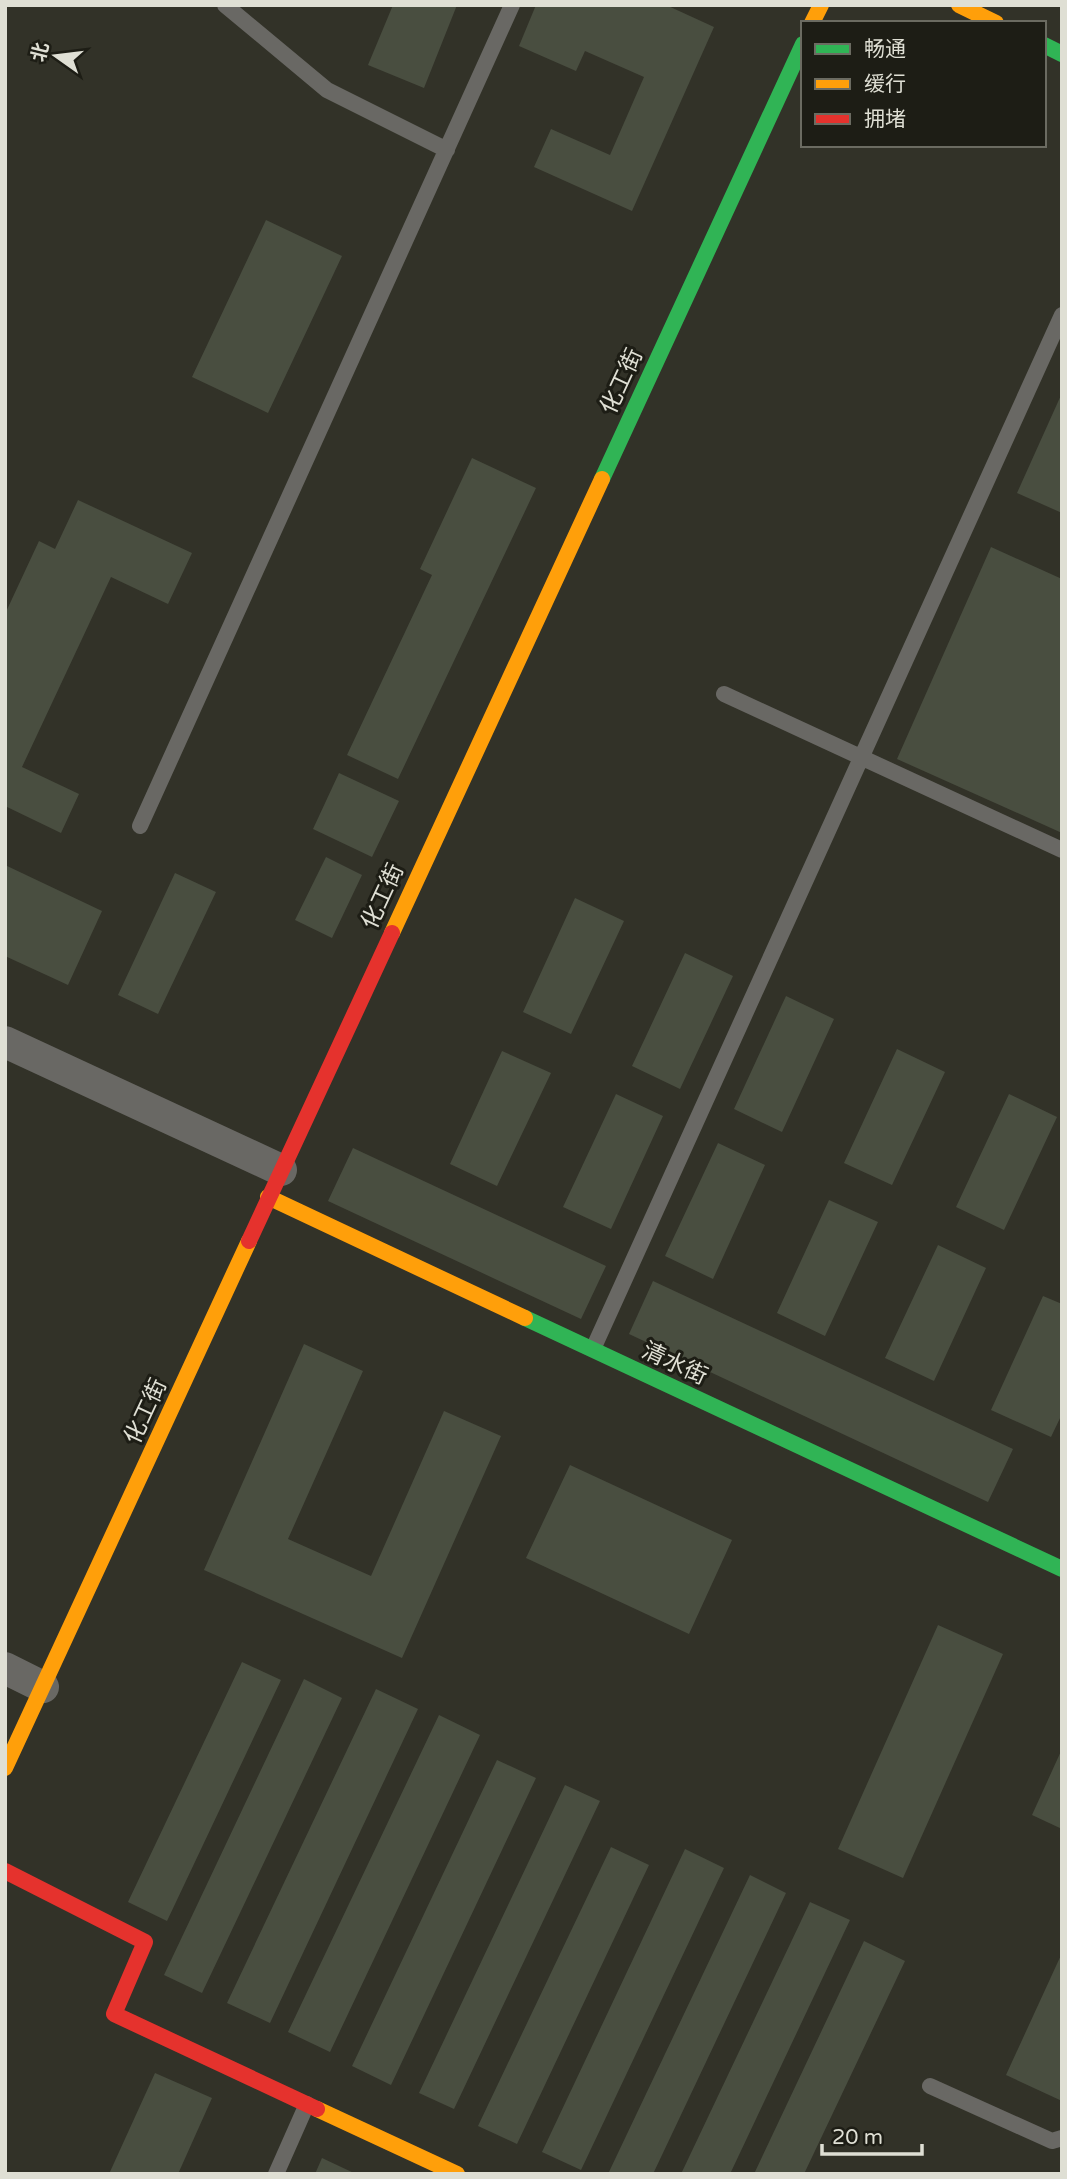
<svg xmlns="http://www.w3.org/2000/svg" width="1067" height="2179" viewBox="0 0 1067 2179" font-family="'Varela Round','Noto Sans SC',sans-serif">
	<style>
		.building { fill: #494e40 }
		.lines { fill: none; stroke-linecap: round; stroke-linejoin: round }
		.lane { stroke: #696864; stroke-width: 16 }
		.street { stroke: #696864; stroke-width: 32 }
		.fast { stroke: #30b455; stroke-width: 16 }
		.slow { stroke: #ff9f0a; stroke-width: 16 }
		.jam { stroke: #e5322d; stroke-width: 16 }
		.labels { text-anchor: middle; stroke-width: 6; stroke-linejoin: round; paint-order: stroke }
		.street-label { font-size: 23px; fill: #dfdfd4; stroke: #1d1d15 }
	</style>
	<rect width="100%" height="100%" fill="#323228"/>
	<path class="building" d="M393,5h64l-33,83 -56,-23z
		M536,5h130l48,22 -82,184 -98,-44 17,-38 59,26 34,-78 -59,-26 -9,20 -57,-25z
		M266,220l76,36 -74,157 -76,-36z
		M1062,393v120l-45,-20z
		M472,458l64,30 -138,291 -51,-24 85,-180 -12,-6z
		M78,500l114,53 -24,51 -57,-27 -89,190 57,27 -18,39 -56,-27v-192l34,-73 16,8z
		M991,547l71,32v254l-165,-74z
		M339,773l60,28 -27,56 -59,-28z
		M326,857l36,18 -30,63 -37,-18z
		M5,865l97,46 -34,74 -63,-29z
		M175,873l41,19 -58,122 -40,-19z
		M575,898l49,23 -53,113 -48,-22z
		M685,953l48,23 -53,113 -48,-23z
		M786,996l48,23 -52,113 -48,-23z
		M897,1049l48,23 -53,113 -48,-22z
		M502,1051l49,22 -54,113 -47,-22z
		M616,1094l47,22 -52,113 -48,-22z
		M1009,1094l48,23 -53,113 -48,-23z
		M718,1143l47,22 -52,114 -48,-23z
		M353,1148l253,118 -25,53 -253,-118z
		M829,1200l49,22 -53,114 -48,-23z
		M938,1245l48,23 -52,113 -49,-23z
		M653,1281l360,168 -25,53 -359,-168z
		M1043,1296l19,8v110l-11,23 -60,-27z
		M304,1344l59,27 -75,168 83,37 73,-165 57,25 -99,222 -198,-88z
		M570,1465l162,75 -43,94 -163,-76z
		M938,1625l65,29 -100,224 -65,-29z
		M242,1662l39,18 -114,241 -39,-19z
		M304,1679l38,19 -140,295 -38,-18z
		M376,1689l42,20 -148,314 -43,-20z
		M439,1715l41,20 -150,317 -42,-20z
		M1062,1749v80l-30,-14z
		M497,1760l39,18 -145,307 -39,-19z
		M565,1785l35,16 -146,308 -35,-16z
		M611,1847l38,18 -132,279 -39,-18z
		M685,1849l39,19 -143,302 -39,-18z
		M750,1875l36,18 -133,281h-45z
		M810,1902l40,18 -120,254h-49z
		M864,1941l41,20 -101,213h-50z
		M1062,1953v148l-56,-26z
		M155,2073l57,25 -34,76h-69z
		M322,2158l34,16h-41z"/>
	<g class="lines">
		<path class="lane" d="M225,5l102,85 120,60
			M724,694l338,156
			M140,826l372,-821
			M593,1349l469,-1034
			M930,2086l122,55 10,-3
			M276,2174l31,-70"/>
		<path class="street" d="M5,1042l276,128
			M5,1668l38,19"/>
		<path class="fast" d="M1044,45l18,9
			M602,479l201,-435
			M525,1318l537,251"/>
		<path class="slow" d="M959,5l37,18
			M812,23l9,-18
			M392,933l210,-454
			M268,1197l257,121
			M5,1768l244,-527
			M317,2109l140,65"/>
		<path class="jam" d="M249,1241l143,-308
			M5,1871l140,71 -31,72 203,95"/>
	</g>
	<g class="labels">
		<g class="street-label">
			<text transform="translate(621 381) rotate(-65)" y="8">化工街</text>
			<text transform="translate(382 896) rotate(-65)" y="8">化工街</text>
			<text transform="translate(675 1363) rotate(25)" y="8">清水街</text>
			<text transform="translate(145 1411) rotate(-65)" y="8">化工街</text>
		</g>
	</g>
	<rect width="1067" height="2179" fill="none" stroke="#dfdfd4" stroke-width="14"/>
	<rect x="801" y="21" width="245" height="126" fill="#1d1d15" stroke="#6b6b61" stroke-width="2"/>
	<rect x="815" y="44" width="35" height="10" fill="#30b455" stroke="#6b6b61" stroke-width="2"/>
	<text x="864" y="56" font-size="21" fill="#dfdfd4">畅通</text>
	<rect x="815" y="79" width="35" height="10" fill="#ff9f0a" stroke="#6b6b61" stroke-width="2"/>
	<text x="864" y="91" font-size="21" fill="#dfdfd4">缓行</text>
	<rect x="815" y="114" width="35" height="10" fill="#e5322d" stroke="#6b6b61" stroke-width="2"/>
	<text x="864" y="126" font-size="21" fill="#dfdfd4">拥堵</text>
	<g transform="translate(56 56) rotate(284)" stroke="#1d1d15" stroke-width="5" paint-order="stroke">
	<path d="M0-5L12 26L0 18L-12 26Z" fill="#dfdfd4"/>
	<text y="-10" font-size="19" font-weight="bold" text-anchor="middle" fill="#dfdfd4">北</text>
	</g>
	<path d="M822 2144v10h100v-10" fill="none" stroke="#dfdfd4" stroke-width="3.5"/>
	<text x="832" y="2144" font-size="21" fill="#dfdfd4" stroke="#1d1d15" stroke-width="5" paint-order="stroke">20 m</text>
</svg>
